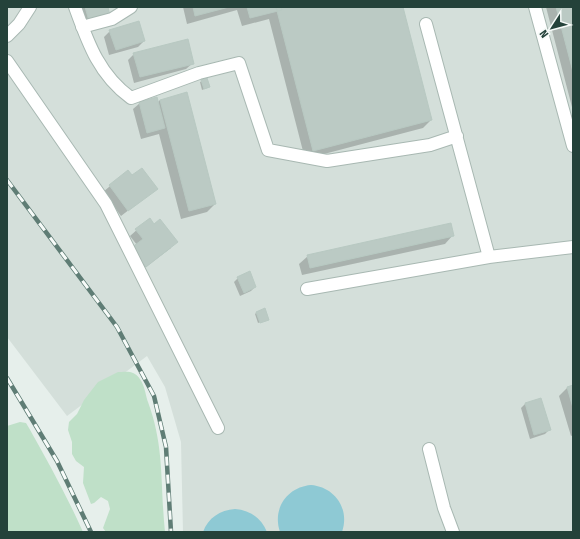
<svg xmlns="http://www.w3.org/2000/svg" width="580" height="539" viewBox="0 0 580 539" font-family="'Fira Sans Condensed',sans-serif">
	<style>
		.built { fill: #d4dfda }
		.green { fill: #bfe0c8 }
		.water { fill: #8ec9d4 }
		.shadow { fill: #0003 }
		.building { fill: #bbcac4; stroke: #b8c9c2 }
		.lines { fill: none; stroke-linecap: round; stroke-linejoin: round }
		.minor-casing { stroke: #a8b8b2; stroke-width: 14 }
		.minor { stroke: #fff; stroke-width: 12 }
		.rail-casing { stroke: #5f7d75; stroke-width: 4.5 }
		.rail { stroke: #f7fbf9; stroke-width: 3; stroke-dasharray: 9; stroke-linecap: butt }
	</style>
	<rect width="100%" height="100%" fill="#e6efeb"/>
	<path class="built" d="M7,7h566v525h-390l-2,-90 -16,-55 -18,-31 -80,60 -60,-79z"/>
	<path class="green" d="M118,372c4,0 12,-1 15,1 11,5 12,20 15,29 17,46 12,83 17,130h-59l-3,-4 7,-19 -2,-8 -7,-4 -7,6 -3,1 -8,-21 1,-16 -8,-6 -4,-7v-12l-4,-12 1,-8 8,-8 7,-14 14,-18z
		M20,422l6,1 3,5c19,34 38,68 54,104h-76v-106z"/>
	<path class="water" d="M311,485c24,2 39,24 31,47h-62c-8,-23 7,-45 31,-47z
		M235,509c15,1 26,9 32,23h-64c5,-14 17,-22 32,-23z"/>
	<path class="shadow" d="M78,7h29l-24,20z
		M183,7h219l29,113 -8,8 -118,31 -36,-140 -27,7 -5,-16 -50,14z
		M546,7h27v104z
		M110,31l34,10 -6,6 -29,8 -5,-18z
		M134,54l59,9 -7,6 -52,14 -6,-23z
		M202,81l7,6 -2,1 -5,2 -2,-8z
		M160,100l55,104 -8,8 -26,7 -22,-85 -18,5 -8,-30 7,-6h17z
		M128,171l4,5 24,13 -35,27 -18,-24z
		M149,219l22,29 -32,24 -2,-27 -7,-9z
		M453,235l-8,9 -143,31 -3,-11 9,-8z
		M238,278l17,9 -4,4 -11,5 -6,-14z
		M257,312l11,7 -10,4 -3,-9z
		M573,386v49l-2,1 -12,-40 8,-8z
		M540,400l9,30 -4,4 -15,5 -9,-31 4,-4z"/>
	<path class="building" d="M85,7h23l2,9 -21,5z
		M193,7h36l-34,9z
		M247,7h34l1,3 -32,8z
		M276,7h127l29,113 -119,31z
		M556,7h17v65z
		M139,21l6,20 -29,9 -7,-20z
		M188,39l6,25 -54,13 -7,-24z
		M207,78l3,9 -6,2 -3,-9z
		M187,92l29,112 -27,7 -29,-111z
		M157,97l8,31 -18,5 -8,-31z
		M142,168l16,21 -30,22 -19,-26 19,-15 4,5z
		M150,218l4,6 6,-5 18,23 -32,25 -15,-19 12,-9 -8,-10z
		M451,223l3,13 -144,32 -3,-13z
		M250,271l6,16 -12,6 -7,-16z
		M265,308l4,12 -9,3 -4,-11z
		M573,385v23l-6,-21z
		M541,398l10,32 -17,5 -9,-32z"/>
	<g class="lines">
		<defs>
			<path id="minor" d="M75,7c13,36 24,68 56,91l68,-25 40,-10 29,87 59,11 103,-16 27,-9
				M535,7l38,139
				M426,24l63,233
				M82,27l30,-8 19,-12
				M7,36l12,-12 11,-17
				M7,61l99,143 112,224
				M307,289l182,-32 84,-10
				M429,449l15,59 9,24"/>
		</defs>
		<use href="#minor" class="minor-casing"/>
		<use href="#minor" class="minor"/>
		<defs>
			<path id="rail" d="M7,180l110,147 37,69 12,51 5,85
				M7,378l50,83 34,71"/>
		</defs>
		<use href="#rail" class="rail-casing"/>
		<use href="#rail" class="rail"/>
	</g>
	<rect width="580" height="539" fill="none" stroke="#24423a" stroke-width="16"/>
	<g transform="translate(552 28) rotate(234)" stroke="#f7fbf9" stroke-width="3" paint-order="stroke">
	<path d="M0-3L7 15L0 10L-7 15Z" fill="#24423a"/>
	<text y="-6" font-size="11" font-weight="bold" text-anchor="middle" fill="#24423a">N</text>
	</g>
</svg>
